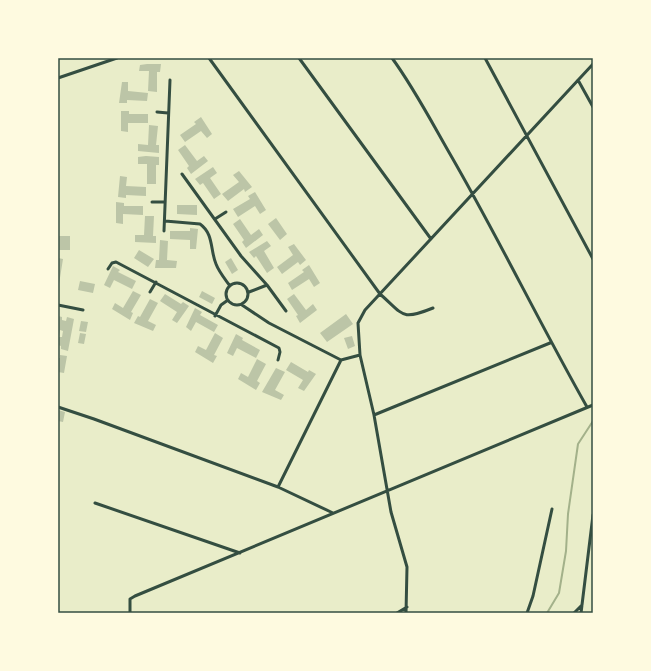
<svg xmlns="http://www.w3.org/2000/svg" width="651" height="671" viewBox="0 0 651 671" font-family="Lato,sans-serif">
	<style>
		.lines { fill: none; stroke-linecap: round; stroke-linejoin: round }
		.stream { stroke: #a3b18a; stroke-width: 2 }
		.building { fill: #bcc5a7; fill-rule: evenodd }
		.minor { stroke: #344e41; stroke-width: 3 }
		.neatline { fill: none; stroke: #344e41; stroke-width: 1.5 }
	</style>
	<rect width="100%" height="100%" fill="#e9edc9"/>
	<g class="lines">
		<path class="stream" d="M547,613l12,-20 7,-42 2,-37 10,-70 15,-23"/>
	</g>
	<path class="building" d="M147,64h14l-1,8h-3v20l-9,-1 1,-20h-10l1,-6z
		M122,82h6v9l20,2 -1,8 -20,-1v3h-8z
		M121,111h8v3h19v9h-20v9l-7,-1z
		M201,117l11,17 -5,4 -6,-7 -16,11 -5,-7 16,-11 -2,-2z
		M149,125l9,1 -2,19h3v8l-21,-2v-7l10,1z
		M185,145l12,16 7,-5 4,5 -17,13 -4,-6 2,-2 -11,-16z
		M146,156l13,1v8h-3v19h-9v-20h-9v-7z
		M213,167l4,6 -7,5 11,16 -7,5 -11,-16 -3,2 -5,-6z
		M239,171l13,16 -7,5 -1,-3 -16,12 -6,-7 17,-12 -6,-7z
		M120,176l7,1 -1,9 20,1v9l-20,-1v3l-8,-1z
		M255,192l11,18 -6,4 -5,-8 -17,11 -5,-8 17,-10 -2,-3z
		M116,202l8,1v3h19v9l-20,-1v10l-7,-1z
		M177,205h20v10l-20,-1z
		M145,216h9l-1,20h3v7l-21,-1v-7h9z
		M276,218l11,16 -7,6 -12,-16z
		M240,219l11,16 8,-6 4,6 -17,13 -4,-6 2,-2 -11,-16z
		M190,228l8,1 -2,20h-6v-9l-20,-1v-8h20z
		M58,236h12v14h-12z
		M160,240l8,1 -1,19 10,1 -1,7h-21l1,-8h3z
		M267,241l4,5 -7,5 10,17 -7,5 -11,-17 -2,2 -5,-6z
		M294,244l12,16 -6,5 -2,-3 -16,12 -5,-7 16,-12 -5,-8z
		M139,250l15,9 -6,8 -14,-9z
		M58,258l5,1 -4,25h-1z
		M231,258l7,12 -6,4 -7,-12z
		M309,265l11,18 -6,4 -5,-8 -17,11 -4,-7 16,-11 -2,-2z
		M113,266l7,4 -2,2 18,9 -4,8 -18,-9 -4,8 -6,-3z
		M80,281l15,3 -2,9 -15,-3z
		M133,291l8,4 -10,17 2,1 -3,7 -18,-11 3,-6 8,5z
		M202,291l13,7 -3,6 -13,-7z
		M165,294l16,10 2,-2 6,4 -12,17 -5,-3 5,-8 -17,-11z
		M294,294l12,16 7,-6 4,6 -17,13 -4,-7 2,-1 -11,-16z
		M150,299l8,4 -10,18 8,4 -3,6 -19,-8 4,-7 2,1z
		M195,308l7,4 -2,3 18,10 -4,7 -18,-10 -5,9 -5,-4z
		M346,314l7,10 -26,18 -7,-9z
		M58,316l4,1v3l4,1 1,-4 7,2 -6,32 -7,-2v-3l-3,-1zM60,330l3,1 -1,6h-3z
		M81,321l7,1 -2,10 -7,-1z
		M80,333l6,1 -2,10 -6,-1z
		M215,333l8,5 -9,17 3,1 -4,7 -18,-11 3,-6 8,4z
		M236,334l7,4 -1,2 18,10 -4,8 -19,-10 -4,8 -6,-3z
		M352,336l3,10 -7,3 -4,-11z
		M60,355l7,1 -3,17 -6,-1v-14h2z
		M257,359l9,5 -9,17 3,2 -4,7 -18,-11 3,-6 7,4z
		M291,362l17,10 1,-2 7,4 -12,17 -6,-3 5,-8 -17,-10z
		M276,368l9,4 -10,18 9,5 -3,5 -19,-8z
		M58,410l7,2 -2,10 -5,-1z"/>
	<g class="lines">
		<path class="minor" d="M209,58l171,236c24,21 21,27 53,14
			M299,58l132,181
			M392,58c22,30 39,63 58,96 48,83 90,170 137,253
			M485,58l108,201
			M58,78l59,-20
			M578,80l15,27
			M157,112l11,1
			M182,174l59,82 26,29 19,26
			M152,202h13
			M215,219l11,-7
			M165,221l35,3c14,10 10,26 16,40 3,8 9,15 14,22
			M164,231l6,-151
			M108,269l4,-6 4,-1 163,86 1,4 -2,8
			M226 294a11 11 0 1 1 22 0a11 11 0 1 1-22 0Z
			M150,292l6,-10
			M249,292l18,-7
			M58,305l25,5
			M242,305l27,18 72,37 19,-5
			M215,316l6,-11 7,-5
			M58,407l36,12 184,68 55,26
			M374,415l176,-72
			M278,487l63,-127
			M95,503l145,50
			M130,613v-14l5,-3 458,-191
			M397,613l10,-6
			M406,613l1,-46 -16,-55 -17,-97 -14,-60 -2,-32 7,-13 228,-246
			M527,613l6,-17 19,-87
			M574,613l8,-8
			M581,613l12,-98"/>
	</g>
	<rect width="651" height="671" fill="none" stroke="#fefae0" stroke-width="118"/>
	<rect x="59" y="59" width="533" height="553" class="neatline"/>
</svg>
